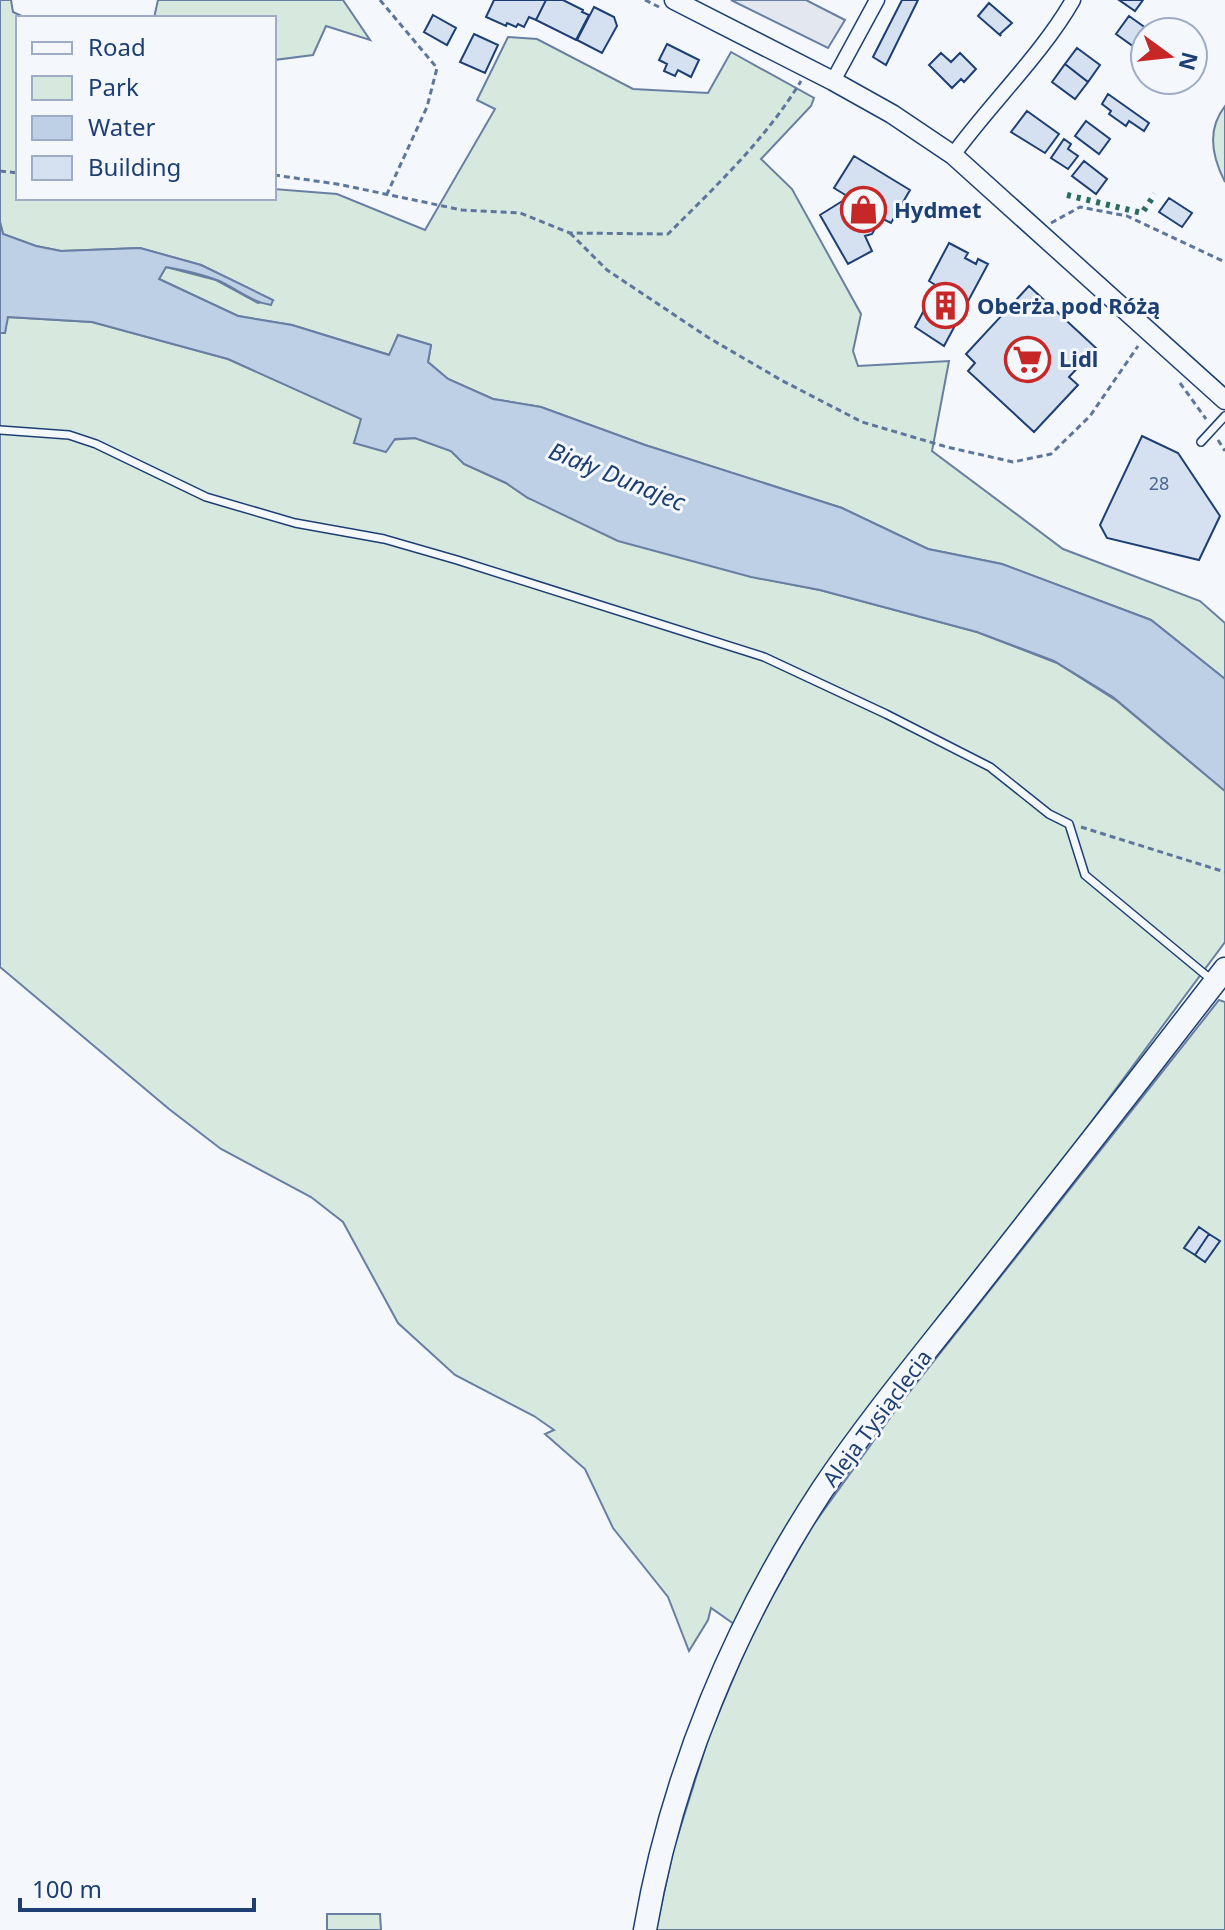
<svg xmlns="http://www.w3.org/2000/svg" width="1225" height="1930" viewBox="0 0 1225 1930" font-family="'Noto Sans',sans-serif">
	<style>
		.green { fill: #d7e8df; stroke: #687fa3; stroke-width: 2 }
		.parking { fill: #e3e8f0; stroke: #687fa3; stroke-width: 2 }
		.water { fill: #bed0e5; stroke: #687fa3; stroke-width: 2 }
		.building { fill: #d5e0f0; stroke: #1d3f73; stroke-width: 2 }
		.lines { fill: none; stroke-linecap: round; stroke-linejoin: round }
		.service-casing { stroke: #1d3f73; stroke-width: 10 }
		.minor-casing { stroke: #1d3f73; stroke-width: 17 }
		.tertiary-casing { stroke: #1d3f73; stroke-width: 21 }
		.primary-casing { stroke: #1d3f73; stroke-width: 25 }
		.path { stroke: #5e769c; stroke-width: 3; stroke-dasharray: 6 4; stroke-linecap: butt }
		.service { stroke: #f4f7fb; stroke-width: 7 }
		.minor { stroke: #f4f7fb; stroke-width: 14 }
		.tertiary { stroke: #f4f7fb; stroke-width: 18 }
		.primary { stroke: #f4f7fb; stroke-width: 22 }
		.hedge { stroke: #2c6c60; stroke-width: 6; stroke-dasharray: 4 6; stroke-linecap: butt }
		.labels { text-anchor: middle; stroke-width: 6; stroke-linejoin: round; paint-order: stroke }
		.number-label { font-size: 18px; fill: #4b6792 }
		.poi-label { font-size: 22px; font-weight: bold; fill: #1d3f73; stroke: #f4f7fb; text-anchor: start }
		.street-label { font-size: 22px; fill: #1d3f73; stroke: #f4f7fb }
		.water-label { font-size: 24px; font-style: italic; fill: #1d3f73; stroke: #f4f7fb }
	</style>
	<rect width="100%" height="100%" fill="#f4f7fb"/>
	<path class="green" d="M0,0h11l2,12 13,6h-8v180h256v-9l63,5 88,36 70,-121 -18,-9 31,-63 29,2 96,50 75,4 23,-41 83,46 -3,8 -50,53 31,30 69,125 -8,37 5,15 91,-5 -17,90 131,98 137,52 25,22v56l-74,-59 -149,-56 -74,-15 -86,-41 -197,-63 -104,-38 -48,-8 -45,-20 -20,-17 3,-17 -33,-10 -8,20 -98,-30 -54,-9 -79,-37 7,-12 50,13 42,23 14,-3 -71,-35 -61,-17 -79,3 -25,-5 -33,-12 -3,-12z
		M158,0h185l27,40 -44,-14 -13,29 -39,5v-42h-120z
		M1225,106v76c-13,-25 -19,-52 0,-76z
		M7,317l85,5 136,37 134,60 -8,24 61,-5 36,13 13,13 42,19 22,15 230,80 62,12 157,42 80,31 60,38 108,90v151l-165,222 -131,165 -100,137 -74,115 -21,43 -23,-16 -3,12 -19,31 -21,-54 -55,-69 -28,-59 -40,-35 9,-4 -20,-14 -79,-41 -57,-52 -55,-101 -32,-25 -90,-48 -52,-40 -169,-142v-634h5z
		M1219,1000l6,2v928h-569l17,-79 36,-115 45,-107 57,-101 89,-124z
		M327,1914h53l1,16h-54z"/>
	<path class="parking" d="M731,0h75l39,20 -17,28z"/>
	<path class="water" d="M0,222l3,12 33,12 25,5 79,-3 61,17 72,35 -2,5c-20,-3 -35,-17 -54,-25 -16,-6 -34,-10 -51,-13l-7,12 79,37 54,9 97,30 9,-20 33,10 -3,17 20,17 45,20 48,8 104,38 197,63 86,41 74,15 149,56 74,59v112l-112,-94 -59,-36 -77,-29 -157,-42 -69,-13 -133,-36 -90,-43 -22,-15 -42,-19 -13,-13 -36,-13 -20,1 -9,13 -32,-9 7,-24 -133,-60 -136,-37 -84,-5 -3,16h-5z"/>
	<path class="building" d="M494,0h52l-10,20 -7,-3 -5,10 -6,-3 -2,3 -9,-4 -1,3 -20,-9z
		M546,0h17l20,10 -1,2 7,3 -13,25 -40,-20z
		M902,0h16l-32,65 -13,-8z
		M1119,0h24l-8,11z
		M989,3l23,20 -12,11 1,2 -23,-20z
		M594,7l20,10 3,9 -15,27 -25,-13z
		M433,15l23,13 -9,17 -23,-13z
		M1129,16l21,15 -5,1v6l-8,11 -21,-15z
		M474,34l24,11 -13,28 -25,-11z
		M667,44l32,16 -8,17 -13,-7 -3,6 -11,-5 3,-7 -8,-4z
		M1077,48l23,17 -12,17 -23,-18z
		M941,53l10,9 9,-9 16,16 -12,13 -3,-3 -9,9 -23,-23z
		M1065,64l23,18 -13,17 -23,-17z
		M1108,94l41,29 -5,8 -15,-10 -3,5 -17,-12 2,-3 -9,-7z
		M1027,111l32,23 -14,19 -34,-21z
		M1086,121l24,18 -11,15 -24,-18z
		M1064,139l7,5 -3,5 10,7 -10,13 -17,-11z
		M854,156l56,34 -19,33 -10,-5 -9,16 -7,2 7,15 -24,13 -28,-49 24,-15 4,6 4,-7 -18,-11z
		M1084,161l23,18 -11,15 -24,-18z
		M1169,198l23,15 -10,14 -23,-15z
		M949,243l19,10 -3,5 11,6 2,-5 10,5 -44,82 -29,-19 22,-41 -8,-5z
		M1029,286l67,62 -27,29 9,8 -44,47 -66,-61 7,-8 -9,-9z
		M1142,436l36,17 42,63 -21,44 -92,-22 -7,-13z
		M1199,1227l10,7 -14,21 -11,-7z
		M1209,1234l11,7 -15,21 -10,-7z"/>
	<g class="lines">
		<defs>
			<path id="service" d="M0,430l69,5 27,9 110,53 89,26 89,16 73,21 307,97 122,57 104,53 59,47 20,10 16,51 128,106
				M1201,442l24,-26"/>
			<path id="minor" d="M833,81l44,-81
				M953,155c37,-51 90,-102 120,-155"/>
			<path id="tertiary" d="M674,0l159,81 59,33 61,41 272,245"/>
			<path id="primary" d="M645,1930c27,-157 90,-307 177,-440 49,-73 107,-142 161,-211 81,-104 162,-206 242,-310"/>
		</defs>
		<use href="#service" class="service-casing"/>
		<use href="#minor" class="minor-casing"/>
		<use href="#tertiary" class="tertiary-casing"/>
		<use href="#primary" class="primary-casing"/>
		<path class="path" d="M380,0l57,68 -10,39 -40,87
			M645,0l14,7
			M0,171l18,2
			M274,175l63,9 125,26 58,3 50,20 98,1c48,-48 98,-95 133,-153
			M1051,223l29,-16 47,9 98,46
			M570,233l37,37 102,68 72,42 81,42 85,25 66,15 38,-8 39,-38 48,-70
			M1180,383l26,36
			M1218,440l7,11
			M1081,827l144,45"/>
		<use href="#service" class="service"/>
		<use href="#minor" class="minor"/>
		<use href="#tertiary" class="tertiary"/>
		<use href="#primary" class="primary"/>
		<path class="hedge" d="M1067,195l75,18 13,-19"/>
	</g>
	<defs>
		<symbol id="shop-ring" viewBox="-11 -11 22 22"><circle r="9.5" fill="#f4f7fb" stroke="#c62828" stroke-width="1.5"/><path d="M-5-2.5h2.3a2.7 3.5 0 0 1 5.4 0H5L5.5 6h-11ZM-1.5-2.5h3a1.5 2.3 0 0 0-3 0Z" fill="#c62828"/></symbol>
		<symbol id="building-ring" viewBox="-11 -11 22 22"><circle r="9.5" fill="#f4f7fb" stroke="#c62828" stroke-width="1.5"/><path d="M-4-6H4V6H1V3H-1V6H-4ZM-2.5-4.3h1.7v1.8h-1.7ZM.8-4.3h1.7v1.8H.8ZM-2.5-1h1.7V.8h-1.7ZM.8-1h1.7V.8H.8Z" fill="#c62828"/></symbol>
		<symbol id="supermarket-ring" viewBox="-11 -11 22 22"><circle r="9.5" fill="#f4f7fb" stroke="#c62828" stroke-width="1.5"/><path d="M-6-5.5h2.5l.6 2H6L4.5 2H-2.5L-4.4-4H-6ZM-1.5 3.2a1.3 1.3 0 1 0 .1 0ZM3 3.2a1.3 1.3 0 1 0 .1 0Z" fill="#c62828"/></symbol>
	</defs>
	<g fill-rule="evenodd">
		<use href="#shop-ring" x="838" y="184" width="51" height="51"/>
		<use href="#building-ring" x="920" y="280" width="51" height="51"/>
		<use href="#supermarket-ring" x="1002" y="334" width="51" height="51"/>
	</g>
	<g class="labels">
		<g class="number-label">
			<text x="1159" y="490">28</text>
		</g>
		<g class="poi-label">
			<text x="894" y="218">Hydmet</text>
			<text x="977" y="314">Oberża pod Różą</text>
			<text x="1059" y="367">Lidl</text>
		</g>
		<g class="street-label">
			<text transform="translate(877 1418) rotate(-53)" y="8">Aleja Tysiąclecia</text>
		</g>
		<g class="water-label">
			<text transform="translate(617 477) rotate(22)" y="8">Biały Dunajec</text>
		</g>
	</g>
	<rect x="16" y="16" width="260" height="184" fill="#f4f7fb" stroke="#9eadc5" stroke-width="2"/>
	<rect x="32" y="42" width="40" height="12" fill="#f4f7fb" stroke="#9eadc5" stroke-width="2"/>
	<text x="88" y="56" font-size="24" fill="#1d3f73">Road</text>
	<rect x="32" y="76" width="40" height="24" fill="#d7e8df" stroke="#9eadc5" stroke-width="2"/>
	<text x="88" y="96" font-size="24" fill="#1d3f73">Park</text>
	<rect x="32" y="116" width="40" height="24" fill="#bed0e5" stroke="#9eadc5" stroke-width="2"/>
	<text x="88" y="136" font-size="24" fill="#1d3f73">Water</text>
	<rect x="32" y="156" width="40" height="24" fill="#d5e0f0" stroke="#9eadc5" stroke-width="2"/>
	<text x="88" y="176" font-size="24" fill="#1d3f73">Building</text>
	<g transform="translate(1169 56) rotate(105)"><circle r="38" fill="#f4f7fb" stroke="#9eadc5" stroke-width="2"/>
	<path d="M0-6L14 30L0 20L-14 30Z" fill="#c62828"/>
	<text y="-12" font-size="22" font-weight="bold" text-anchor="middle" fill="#1d3f73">N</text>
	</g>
	<path d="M20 1898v12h234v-12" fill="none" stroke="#1d3f73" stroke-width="4"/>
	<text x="32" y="1898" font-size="24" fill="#1d3f73" stroke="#f4f7fb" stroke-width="6" paint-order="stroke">100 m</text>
</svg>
